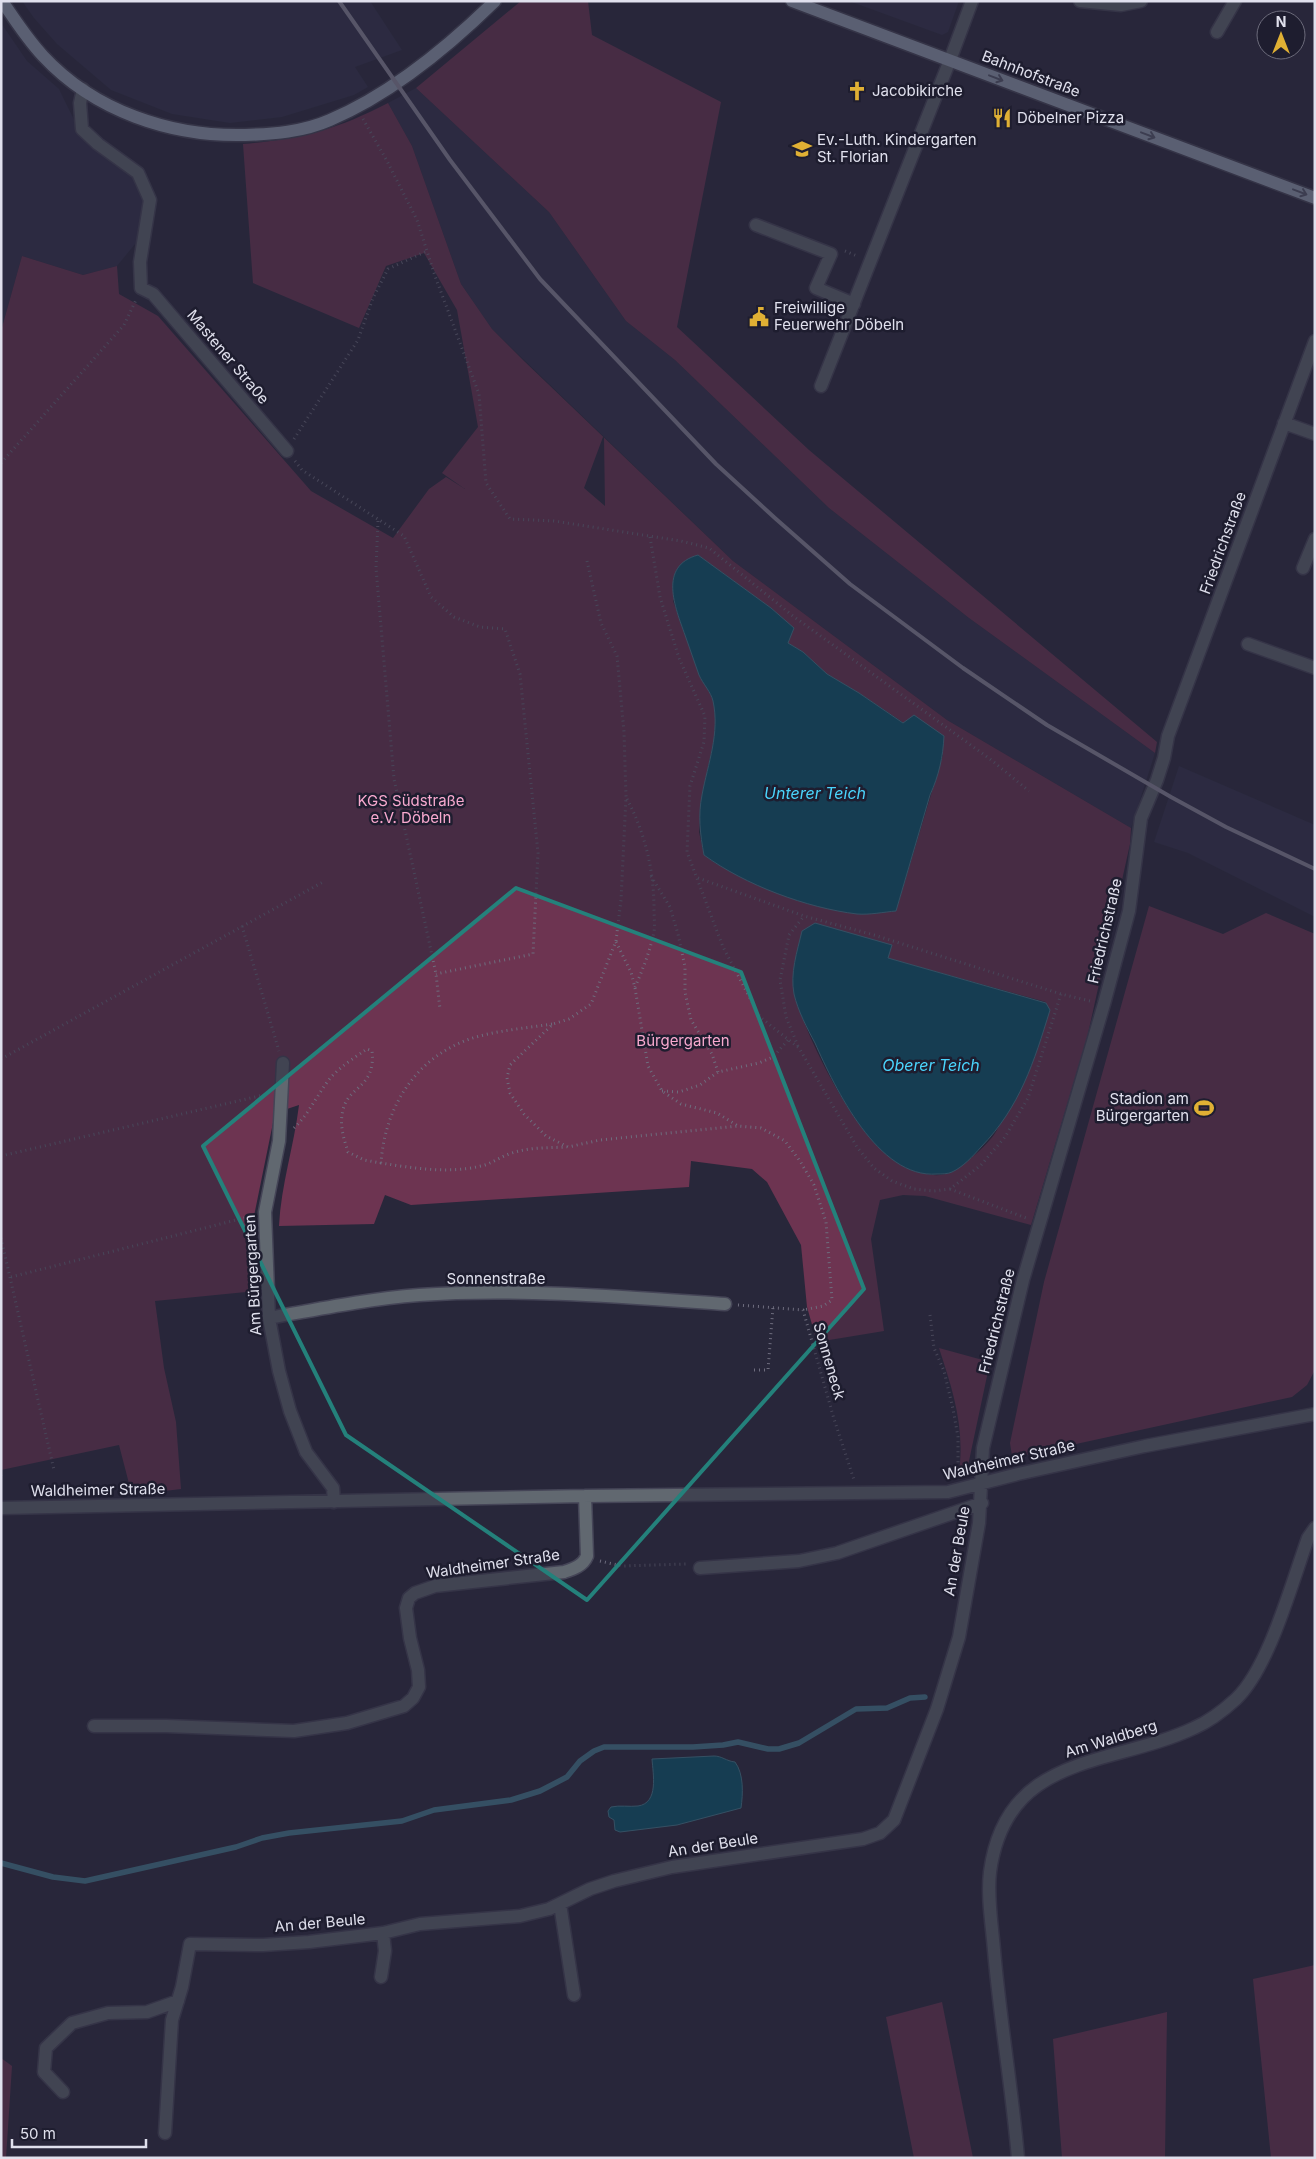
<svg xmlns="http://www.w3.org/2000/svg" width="1316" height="2159" viewBox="0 0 1316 2159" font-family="Inter,sans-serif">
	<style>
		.built { fill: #313049 }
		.green { fill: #6d3451; fill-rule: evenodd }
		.water { fill: #025a6f; stroke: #458295 }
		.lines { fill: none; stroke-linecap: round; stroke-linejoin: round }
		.stream { stroke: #458295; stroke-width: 5.5 }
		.minor-casing { stroke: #454557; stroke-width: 15 }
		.major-casing { stroke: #454557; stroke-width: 15 }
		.path { stroke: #6e6d7e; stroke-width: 3; stroke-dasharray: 1 4; stroke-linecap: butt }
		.minor { stroke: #616870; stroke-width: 12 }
		.major { stroke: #98a5b6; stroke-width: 12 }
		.rail { stroke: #908f9f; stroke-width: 4 }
		.oneway { stroke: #555a6c }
		.marked { fill: none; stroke: #24817b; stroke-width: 4; stroke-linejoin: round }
		.labels { text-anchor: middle; stroke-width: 5; stroke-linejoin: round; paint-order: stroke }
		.street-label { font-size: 15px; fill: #e0e0ed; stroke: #1e1d2f }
		.poi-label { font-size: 15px; fill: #e0e0ed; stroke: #1e1d2f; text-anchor: start }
		.park-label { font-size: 15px; fill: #f8a9cf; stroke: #1e1d2f }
		.water-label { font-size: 16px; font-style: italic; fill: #4ad4fc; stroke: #1e1d2f }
	</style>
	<rect width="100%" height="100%" fill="#28273a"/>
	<path class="built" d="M22,1h348l32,49 -47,17 13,20 -14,8 -72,22 -52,6 -58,-9 -61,-24 -54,-46 -23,-26z
		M849,1h110l-11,31 -6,3z
		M1,23l26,38 32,28 19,39 55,48 12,25 -5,37 -23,28 -34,9 -61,-19 -21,75z
		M416,88l133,124 77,109 49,39 154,148 140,110 186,135 -24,75 -184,-108 -214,-159 -241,-232 -31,-45 -49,-138 -24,-43z
		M1179,766l136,59v92l-127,-64 -34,-11z"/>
	<path class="green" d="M521,1h67l4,34 129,67 -44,225 132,123 348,292 -2,11 -186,-135 -140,-110 -154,-148 -49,-39 -77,-109 -133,-124z
		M388,103l24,43 49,138 31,45 32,32 209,200 214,159 184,108 -1,16 -43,194 -56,187 -106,-29 -22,-1 -23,5 -9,39 13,92 -67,11 -10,-35 -6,-62 -34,-63 -15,-13 -61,-8 -2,26 -278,18 -26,-10 -11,29 -95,2c2,-41 15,-80 20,-121l-24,8 -21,103 2,75 -101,10 9,67 12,54 5,67 -49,6 -13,-50 -118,25v-1139l21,-75 61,19 34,-9 2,28 39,22 153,175 82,47 36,-49 17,-12 19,12 -23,-16 36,-46 -21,-117 -33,-57 -38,13 -27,62 -106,-45 -10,-139c58,-5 93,-14 145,-41zM603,437h1l1,69 -21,-18zM698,555l73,53 22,20 -5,15 15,9 24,22 32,19 45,30 39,32 -47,156 -36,3 -110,-34 -35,-17 -11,-8 -5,-23 3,-36 15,-71 -4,-26 -13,-23 -27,-75zM892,945l-5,13 159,44c-11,30 -23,59 -34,89 -5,12 -8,27 -15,39 -6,12 -31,34 -44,41 -31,17 -77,-22 -94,-47 -24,-33 -62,-104 -66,-143z
		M1149,906l74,28 43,-21 49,21v436l-8,15 -15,12 -271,59h-9l-2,-13 34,-161z
		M939,1348l51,14 -24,113 -7,-2c6,-46 -6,-82 -20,-125z
		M1315,1965v193h-44l-18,-179z
		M942,2002l31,156h-59l-28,-141z
		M1167,2012l-2,146h-103l-9,-119z
		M1,2058l11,8 -6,92h-5z"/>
	<path class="water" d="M698,555l73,53 23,20 -6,15 15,9 24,22 32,19 44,30 11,-8 30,21c-1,21 -5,39 -14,59l-34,116c-12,1 -26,4 -39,3 -50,-6 -112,-29 -153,-59 -4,-21 -6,-40 -2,-60 6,-32 18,-62 11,-94 -2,-9 -10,-17 -14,-26 -5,-13 -9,-27 -14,-40 -10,-28 -27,-69 13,-80z
		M815,923l77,22 -4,13 158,45 4,7c-16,52 -30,97 -69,137 -8,9 -18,20 -29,25 -4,2 -10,2 -15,2 -59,5 -102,-86 -122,-131 -8,-15 -17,-32 -21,-49 -4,-21 3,-42 8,-63z
		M714,1756c8,0 12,5 21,6 9,12 8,32 6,46l-64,17 -57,7 -5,-2 -1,-10 -5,-3 -1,-6 3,-4c9,-2 18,0 27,-1 21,-3 15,-32 14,-47z"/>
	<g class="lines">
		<path class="stream" d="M1,1863l52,14 32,4 151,-34 26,-9 27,-5 113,-12 32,-11 77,-10 29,-9 27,-14 13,-16 14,-10 10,-4h89l30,-2 15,-3 30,7h11l20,-6 57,-34 31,-1 23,-10 15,-1"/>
		<defs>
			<path id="minor" d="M1080,1l41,4 20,-4
				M1217,32l18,-31
				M83,89l-3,14 2,26 16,15 40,29 12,27 -10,62 1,26 12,6 134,157
				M756,225l75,29 -15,34 38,16
				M821,386l129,-326 22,-59
				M1284,423l31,11
				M1303,568l12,-29
				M1248,644l67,24
				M283,1063l-4,78 -14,71 4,106 10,53 11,40 16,41 27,36 1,14
				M269,1318c50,-9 99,-19 150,-23 99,-7 207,2 306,9
				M1,1508l584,-12 363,-4 70,-18 127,-28 170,-32
				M700,1568l99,-7 38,-8 145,-50
				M94,1726h72l128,5 53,-8 57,-17 9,-8 6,-11 -1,-17 -8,-32 -4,-30 3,-10 6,-5 20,-7 129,-14c9,-3 19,-6 23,-16l-2,-60
				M560,1904l14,91
				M381,1977l4,-26 -2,-18
				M63,2092l-19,-20 2,-24 26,-25 36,-10 39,-1 31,-11
				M165,2133l7,-113 10,-33 8,-43 73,1 46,-3 74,-9 37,-9 100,-8 29,-7 41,-20 24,-8 58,-14 191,-28 17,-6 14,-13 43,-111 22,-72 20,-114 4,-75 40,-168 81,-276 25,-93 12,-93 16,-38 7,-22 4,-22 147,-395
				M1018,2158c-6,-70 -18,-138 -24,-208 -2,-25 -7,-53 -4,-78 16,-120 121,-105 204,-144 14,-6 30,-18 42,-29 33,-31 56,-117 72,-161l7,-10"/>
			<path id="major" d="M2,1c13,19 25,38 41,55 51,55 128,81 202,79 28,-1 58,-3 85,-15 59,-25 119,-74 165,-119
				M792,1l523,197"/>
		</defs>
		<use href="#minor" class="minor-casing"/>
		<use href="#major" class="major-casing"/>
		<path class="path" d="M363,119l24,42 30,59 18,56 44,118 7,89 24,36 44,2 127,20 28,7 84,68 197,143 39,32
			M845,251l12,5
			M294,439l64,-99 15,-42 15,-29 39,-18
			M295,461l7,9 102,66 27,61 23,20 26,10 25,2 15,45 18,179 -5,101 -97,20
			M1,463l123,-138 12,-25
			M378,521l-2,47 18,211 42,195 4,35
			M650,537l10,60 19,61 26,58 -1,26 -14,44 -3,66 36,95 37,70 39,31 58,99 17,21 18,13 22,8 20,2 16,-2 31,-24 24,-28 23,-39 33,-104
			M587,561l14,62 16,33 7,76 2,65 -5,103 -5,41 -25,63 -22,15 -16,5 -43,41 -3,13 3,15 14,21 22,22 22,11 32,-7 138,-14 23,2 24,13 15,20 14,24 12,37 6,78 -9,6 -20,4
			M627,799c18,34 27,71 27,110 0,8 1,16 0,23 -4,19 -11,37 -19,55
			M651,876l19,31 8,27 7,33v25l6,28 21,34 6,18
			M698,878l106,38 70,19 187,59 29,7
			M242,926l37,125
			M616,942l15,30 4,16 13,78 14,25 19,13 36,9 21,13
			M552,1024c-25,4 -51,6 -76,13 -58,17 -91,68 -95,126 31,5 68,11 100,3 10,-2 19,-9 28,-12 19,-7 38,-6 58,-7
			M798,1046l-12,-29 -6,-37 9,-45 15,-19
			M1,1059l322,-177
			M662,1091l17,1 21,-7 18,-13 41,-9 14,-6 15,-17
			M294,1128c14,-13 22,-31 34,-47 10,-13 26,-23 39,-32l5,2c4,37 -24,35 -29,59 -4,15 1,29 5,42l16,8 17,3
			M1,1156l267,-62
			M950,1189l76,29
			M1,1238l53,232
			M11,1277l241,-61
			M738,1305l65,5 31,109 20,61
			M930,1315l4,33 10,23 9,38 5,28v39
			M754,1370h14l5,-63
			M1,1476l3,1
			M600,1561l22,5 64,-2"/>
		<use href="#minor" class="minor"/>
		<use href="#major" class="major"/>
		<path class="rail" d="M339,1l111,159 90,119 176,185 60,55 74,65 113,84 84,57 124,72 55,30 89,42"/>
	</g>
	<defs><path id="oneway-shaft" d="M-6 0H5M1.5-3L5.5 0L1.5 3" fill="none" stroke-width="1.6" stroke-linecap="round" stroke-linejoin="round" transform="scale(1.25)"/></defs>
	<g class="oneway">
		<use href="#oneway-shaft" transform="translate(996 78) rotate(21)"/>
		<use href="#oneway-shaft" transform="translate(1148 135) rotate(21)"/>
		<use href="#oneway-shaft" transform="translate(1300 192) rotate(21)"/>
	</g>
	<path d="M0 0H1316V2159H0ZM516,888l225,84 123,317 -277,311 -241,-165 -143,-289z" fill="#28273a" fill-opacity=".55" fill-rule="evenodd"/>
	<path class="marked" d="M516,888l225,84 123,317 -277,311 -241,-165 -143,-289z"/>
	<defs>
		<symbol id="church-bare" viewBox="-9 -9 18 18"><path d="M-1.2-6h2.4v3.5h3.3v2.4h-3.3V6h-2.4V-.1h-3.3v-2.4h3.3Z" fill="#e0b034" stroke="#1e1d2f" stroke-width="2.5" paint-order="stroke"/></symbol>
		<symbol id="restaurant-bare" viewBox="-9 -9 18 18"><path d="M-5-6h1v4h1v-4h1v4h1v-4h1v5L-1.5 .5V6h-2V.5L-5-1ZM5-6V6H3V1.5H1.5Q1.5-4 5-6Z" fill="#e0b034" stroke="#1e1d2f" stroke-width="2.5" paint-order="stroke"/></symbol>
		<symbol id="school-bare" viewBox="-9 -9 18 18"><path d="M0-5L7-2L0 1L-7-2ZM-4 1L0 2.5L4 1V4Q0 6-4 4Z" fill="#e0b034" stroke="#1e1d2f" stroke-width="2.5" paint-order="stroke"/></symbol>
		<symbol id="civic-bare" viewBox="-9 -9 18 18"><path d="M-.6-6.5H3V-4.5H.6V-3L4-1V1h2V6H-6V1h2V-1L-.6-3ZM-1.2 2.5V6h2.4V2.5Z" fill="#e0b034" stroke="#1e1d2f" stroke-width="2.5" paint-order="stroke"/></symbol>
		<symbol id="stadium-bare" viewBox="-9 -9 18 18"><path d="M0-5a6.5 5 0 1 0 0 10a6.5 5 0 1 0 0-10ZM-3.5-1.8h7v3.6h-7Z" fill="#e0b034" stroke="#1e1d2f" stroke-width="2.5" paint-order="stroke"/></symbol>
	</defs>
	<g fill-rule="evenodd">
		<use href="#church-bare" x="843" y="77" width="28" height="28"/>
		<use href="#restaurant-bare" x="988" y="104" width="28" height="28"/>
		<use href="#school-bare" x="788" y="135" width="28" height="28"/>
		<use href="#civic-bare" x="745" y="303" width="28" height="28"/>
		<use href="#stadium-bare" x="1190" y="1094" width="28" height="28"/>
	</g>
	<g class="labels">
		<g class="street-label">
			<text transform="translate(1031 74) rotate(21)" y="5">Bahnhofstraße</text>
			<text transform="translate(228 357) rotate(50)" y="5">Mastener Stra0e</text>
			<text transform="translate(1223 543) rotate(-70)" y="5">Friedrichstraße</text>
			<text transform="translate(1105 931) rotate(-77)" y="5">Friedrichstraße</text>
			<text transform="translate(253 1275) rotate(-93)" y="5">Am Bürgergarten</text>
			<text x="496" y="1284">Sonnenstraße</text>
			<text transform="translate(997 1321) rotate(-76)" y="5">Friedrichstraße</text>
			<text transform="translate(829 1361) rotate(74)" y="5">Sonneneck</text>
			<text transform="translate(1009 1460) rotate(-13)" y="5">Waldheimer Straße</text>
			<text transform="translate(98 1490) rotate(-1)" y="5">Waldheimer Straße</text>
			<text transform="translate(957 1551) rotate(-80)" y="5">An der Beule</text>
			<text transform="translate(493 1564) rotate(-8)" y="5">Waldheimer Straße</text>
			<text transform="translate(1111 1739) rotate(-17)" y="5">Am Waldberg</text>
			<text transform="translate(713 1845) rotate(-9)" y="5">An der Beule</text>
			<text transform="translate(320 1923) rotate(-5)" y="5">An der Beule</text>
		</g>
		<g class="poi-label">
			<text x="872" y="96">Jacobikirche</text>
			<text x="1017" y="123">Döbelner Pizza</text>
			<text x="817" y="145">Ev.-Luth. Kindergarten<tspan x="817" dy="17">St. Florian</tspan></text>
			<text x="774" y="313">Freiwillige<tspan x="774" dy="17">Feuerwehr Döbeln</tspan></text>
			<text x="1189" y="1104" text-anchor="end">Stadion am<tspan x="1189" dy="17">Bürgergarten</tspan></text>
		</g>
		<g class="park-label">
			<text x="411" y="806">KGS Südstraße<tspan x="411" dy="17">e.V. Döbeln</tspan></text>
			<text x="683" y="1046">Bürgergarten</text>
		</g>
		<g class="water-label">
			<text x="815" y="799">Unterer Teich</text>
			<text x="931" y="1071">Oberer Teich</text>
		</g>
	</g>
	<rect width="1316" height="2159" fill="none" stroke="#e0e0ed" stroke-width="5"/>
	<g transform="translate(1281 35)"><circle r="24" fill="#1e1d2f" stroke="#6c6b7b"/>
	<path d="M0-4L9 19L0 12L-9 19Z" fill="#e0b034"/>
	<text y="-8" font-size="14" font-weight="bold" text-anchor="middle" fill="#e0e0ed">N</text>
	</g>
	<path d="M12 2139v8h134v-8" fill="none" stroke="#e0e0ed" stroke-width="2.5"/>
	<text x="20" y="2139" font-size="15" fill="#e0e0ed" stroke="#1e1d2f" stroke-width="4" paint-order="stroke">50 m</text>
</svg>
